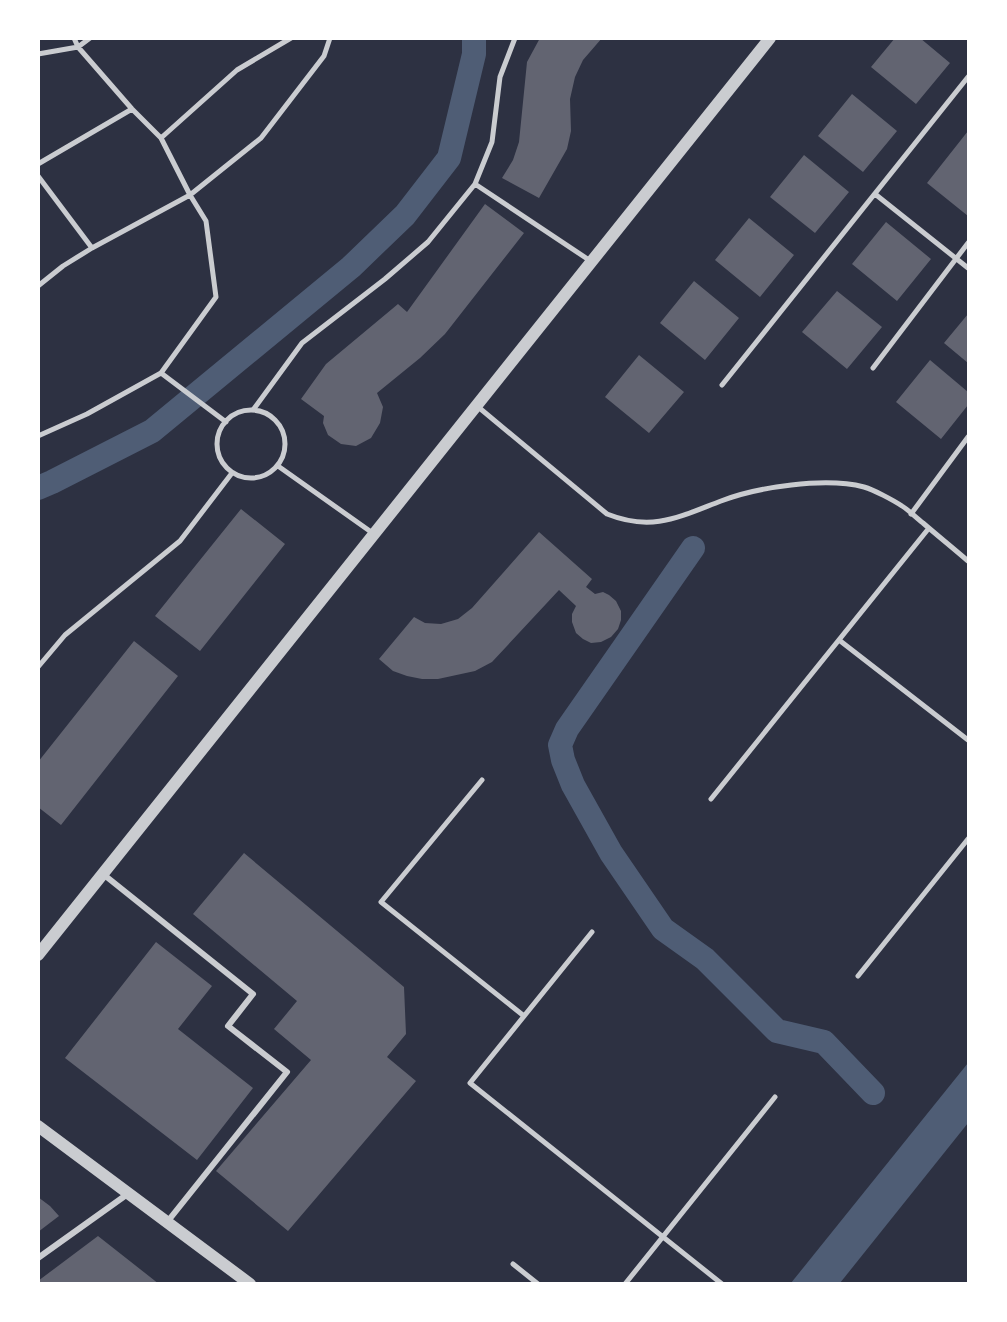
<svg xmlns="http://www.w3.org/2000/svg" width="1007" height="1322" viewBox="0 0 1007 1322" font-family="Signika,sans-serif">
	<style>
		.water { fill: #4f5d75 }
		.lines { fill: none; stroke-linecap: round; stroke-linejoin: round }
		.canal { stroke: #4f5d75; stroke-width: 24 }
		.building { fill: #626471 }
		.service { stroke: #caccd0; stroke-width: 5 }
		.pedestrian { stroke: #caccd0; stroke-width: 6 }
		.tertiary { stroke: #caccd0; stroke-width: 12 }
	</style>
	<rect width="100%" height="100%" fill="#2d3142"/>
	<path class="water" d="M968,1063v60l-128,160h-49z"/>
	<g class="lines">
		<path class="canal" d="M38,488l14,-6 100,-51 199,-164 54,-52 44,-57 25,-104v-16
			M693,548l-126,181 -7,16 3,15 10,25 38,68 52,76 42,30 72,72 47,11 49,51"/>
	</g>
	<path class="building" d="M540,38h62l-19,22 -8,17 -5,22 1,32 -4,18 -28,49 -37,-20 11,-18 6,-18 8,-80z
		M895,38h25l30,25 -34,41 -45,-37z
		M852,94l45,37 -34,41 -45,-36z
		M968,131v85l-41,-33z
		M804,155l45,37 -34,41 -45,-36z
		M485,204l39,29 -79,101 -25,24 -43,35 6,14 -3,16 -9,15 -15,8 -15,-2 -13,-9 -5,-12 1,-7 -23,-17 25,-35 72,-60 9,8z
		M749,218l45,37 -34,42 -45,-37z
		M886,222l45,37 -34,42 -45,-37z
		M694,281l45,37 -34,42 -45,-37z
		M837,291l45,36 -35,42 -45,-37z
		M968,314v49l-24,-20z
		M639,355l45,37 -35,41 -44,-36z
		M930,360l38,32v13l-27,34 -45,-37z
		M241,509l44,35 -85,107 -45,-35z
		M539,532l53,47 -6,8 9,7 8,-2 6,3 7,6 5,10v9l-3,9 -7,8 -10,5 -10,1 -8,-4 -7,-6 -4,-11v-8l4,-8 -17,-16 -67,72 -17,9 -37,8h-16l-15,-3 -14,-5 -14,-12 35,-42 11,6 16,1 17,-5 14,-11z
		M134,641l44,35 -117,149 -23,-18v-45z
		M244,853l160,134 2,47 -19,23 29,24 -128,150 -72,-60 95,-111 -37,-31 23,-28 -104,-87z
		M156,942l56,44 -34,43 75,59 -56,72 -132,-102z
		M38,1197l12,9 9,10 -21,16z
		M98,1236l61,48h-121v-3z"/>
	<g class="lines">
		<path class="service" d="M38,54l40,-7 12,-9
			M161,138l76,-68 54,-32
			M38,164l94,-55
			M38,176l54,72
			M475,184l117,78
			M875,194l93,74
			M38,286l25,-20 29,-18 98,-53 71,-57 63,-82 6,-18
			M873,368l95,-125
			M161,373l65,49
			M722,385l246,-308
			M477,406l130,108c45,18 72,3 114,-13 36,-14 104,-24 143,-14 10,3 29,13 38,19 8,5 14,12 21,17 15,13 30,25 45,38
			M217 444a34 34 0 1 1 68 0a34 34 0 1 1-68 0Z
			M253,410l49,-67 83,-64 43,-37 47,-58 17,-42 8,-65 15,-39
			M38,436l49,-22 74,-41 55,-76 -10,-76 -16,-26 -29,-57 -29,-29 -54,-62 -4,-9
			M278,466l96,68
			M911,514l57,-77
			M839,640l129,100
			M38,667l27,-32 115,-94 52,-68
			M482,780l-101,122 143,114
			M711,799l218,-271
			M592,932l-122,151 252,201
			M858,976l110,-137
			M513,1264l25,20
			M625,1284l150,-187"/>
		<path class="pedestrian" d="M103,874l150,120 -25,32 59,46 -119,149
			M38,1258l91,-65"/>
		<path class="tertiary" d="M38,955l732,-917
			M38,1126l212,158"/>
	</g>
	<rect width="1007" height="1322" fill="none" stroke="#ffffff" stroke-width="80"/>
</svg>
